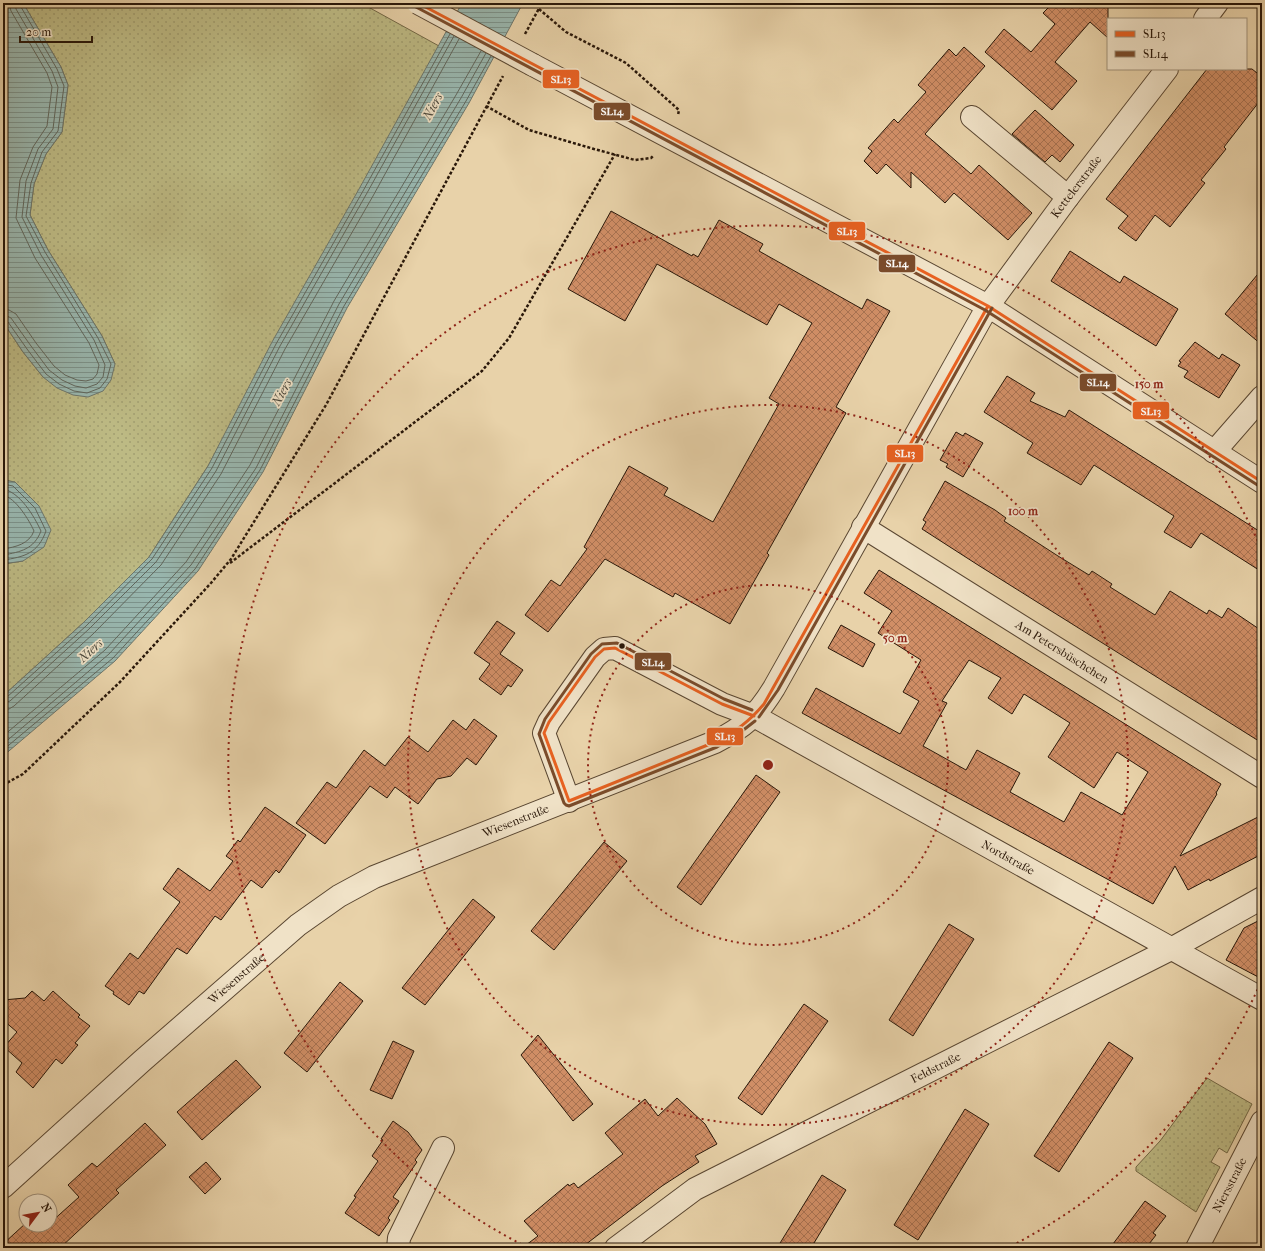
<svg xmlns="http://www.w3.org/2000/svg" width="1265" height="1251" viewBox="0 0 1265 1251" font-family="'IM FELL French Canon',serif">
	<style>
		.grass { fill: url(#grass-dots); stroke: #736846 }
		.water { fill: url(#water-rules); stroke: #6c766c }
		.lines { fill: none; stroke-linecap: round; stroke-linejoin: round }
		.shore { stroke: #60665c; stroke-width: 1 }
		.building { fill: url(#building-cross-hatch); stroke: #291709; fill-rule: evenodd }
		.minor-casing { stroke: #594631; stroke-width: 24 }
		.path { stroke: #291709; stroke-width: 2.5; stroke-dasharray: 3 2; stroke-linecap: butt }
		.minor { stroke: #f0e2c7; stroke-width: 22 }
		.minor-bridge-casing { stroke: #594631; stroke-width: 24; stroke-linecap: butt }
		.minor-bridge { stroke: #f0e2c7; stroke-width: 22 }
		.bus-1-casing { stroke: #f0e2c7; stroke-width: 6 }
		.bus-2-casing { stroke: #f0e2c7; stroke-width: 6 }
		.bus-1 { stroke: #e86121; stroke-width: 3 }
		.bus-2 { stroke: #7a4b2a; stroke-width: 3 }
		.ring { fill: none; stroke: #8f2418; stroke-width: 2; stroke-dasharray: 2 4 }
		.bus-dot { fill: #291709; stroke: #f0e2c7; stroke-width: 1.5 }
		.labels { text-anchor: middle; stroke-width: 3.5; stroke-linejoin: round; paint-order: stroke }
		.street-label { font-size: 12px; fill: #291709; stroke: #f0e2c7 }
		.water-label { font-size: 13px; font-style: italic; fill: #4a473b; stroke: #f0e2c7 }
		.centre { fill: #8f2418; stroke: #f0e2c7; stroke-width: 2 }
		.ring-label { font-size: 12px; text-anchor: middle; font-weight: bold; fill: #8f2418; stroke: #f0e2c7; stroke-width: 3.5; stroke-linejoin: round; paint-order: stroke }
		.line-badge { stroke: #f0e2c7; stroke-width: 1.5 }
		.badge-label { font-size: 11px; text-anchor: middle; font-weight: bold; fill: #fff }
	</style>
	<defs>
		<pattern id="grass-dots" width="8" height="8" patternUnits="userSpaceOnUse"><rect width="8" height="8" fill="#bdba84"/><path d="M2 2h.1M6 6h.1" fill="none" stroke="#a29f71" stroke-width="1.8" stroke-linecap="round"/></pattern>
		<pattern id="water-rules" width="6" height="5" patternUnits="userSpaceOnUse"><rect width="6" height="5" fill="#98b6ae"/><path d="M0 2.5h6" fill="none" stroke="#7c938c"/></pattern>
		<pattern id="building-cross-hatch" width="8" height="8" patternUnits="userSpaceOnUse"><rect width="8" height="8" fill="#d08e66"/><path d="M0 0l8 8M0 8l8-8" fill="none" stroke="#a97352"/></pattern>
	</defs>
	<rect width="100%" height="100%" fill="#e8d2a9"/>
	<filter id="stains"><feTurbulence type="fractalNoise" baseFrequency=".005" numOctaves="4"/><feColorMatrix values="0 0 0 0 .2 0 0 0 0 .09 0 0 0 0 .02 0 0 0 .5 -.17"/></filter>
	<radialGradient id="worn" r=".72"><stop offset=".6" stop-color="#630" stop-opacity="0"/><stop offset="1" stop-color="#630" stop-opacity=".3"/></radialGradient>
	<path class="grass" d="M23,3h338l78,43 -231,420 -59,91 -66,66 -80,73v-132l20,-3 -8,-79 -12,-2v-158l20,30 20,25 72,-13 -13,-28 -54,-86 -18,-35 4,-31 12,-30 16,-22 6,-47 -7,-18z
		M1207,1078l45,26 -25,49 -8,-5 -8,14 9,5 -24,45 -60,-41v-4l24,-26z"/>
	<path class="water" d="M3,3h20l38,64 7,18 -6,47 -16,22 -12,30 -4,31 18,35 54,86 13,28 -4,16 -8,11 -15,6 -15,-2 -16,-7 -14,-11 -20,-25 -20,-30z
		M462,3h61l-54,100 -122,205 -84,164 -65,99 -83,90 -112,95v-60l80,-73 66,-66 59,-91 64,-124 87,-153z
		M3,480l12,2 24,24 12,24 -7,17 -21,14 -20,3z"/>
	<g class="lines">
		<path class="shore" d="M3,309l6,1 7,4 20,29 18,23 11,9 12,5 9,1 7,-2 4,-5 2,-9 -10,-22 -54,-85 -19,-40 4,-38 13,-33 14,-21 5,-39 -5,-14 -36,-62 -2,-8
			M3,315l4,1 4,2 20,28 18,24 13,10 13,6 11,2 11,-4 6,-7 2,-12 -11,-25 -53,-85 -19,-38 4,-36 12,-32 15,-20 5,-42 -6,-16 -36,-62 -1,-6
			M3,320l5,2 19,27 19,25 13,10 15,7 13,2 13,-5 7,-9 4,-15 -13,-26 -53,-86 -19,-36 5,-33 11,-31 16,-21 6,-45 -7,-17 -36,-62 -1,-4
			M3,484l10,2 22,22 11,23c-8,22 -21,26 -43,29
			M3,489c17,3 31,27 38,42 -7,18 -20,21 -38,24
			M3,495c13,3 26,25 31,36 -5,13 -18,16 -31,18
			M3,698l4,-1 79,-71 66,-67 60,-91 64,-124 87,-153 87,-157
			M3,703l7,-2 79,-72 67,-67 60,-91 64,-125 87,-153 87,-157
			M3,709h6l5,-3 79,-72 68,-69 60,-91 64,-125 88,-153 86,-157
			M3,736l102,-86 81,-88 64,-97 84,-164 122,-206 25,-44
			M3,744l106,-90 82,-89 65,-97 83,-164 122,-206 25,-45
			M3,750l110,-92 82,-89 65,-99 84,-164 122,-205 25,-45"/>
	</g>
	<path class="building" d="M1053,3h55v35l-18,-16 -35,40 22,19 -25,29 -67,-58 19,-23 27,23 24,-28 -12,-11z
		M964,47l21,19 -60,68 46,40 8,-9 53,48 -24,27 -54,-47 -9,10 -34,-31v16l-25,-24 -9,10 -13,-13 8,-10 -4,-3 26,-29 4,4 28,-31 -8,-7 31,-36 7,7z
		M1207,69h45l10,8v21l-38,49 2,2 -25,31 4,3 -35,44 -15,-12 -19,26 -18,-13 10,-12 -22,-17z
		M1035,110l39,35 -14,17 -8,-7 -7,7 -33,-28z
		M611,211l81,45 1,-2 5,3 21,-37 44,24 -4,7 103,58 5,-10 23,12 -54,96 10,6 -79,140 2,2 -39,69 -55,-31 -2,4 -68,-38 -57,73 -23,-17 26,-35 9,6 27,-37 -3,-2 45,-81 39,22 -4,7 49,27 66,-118 -10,-6 43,-75 -33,-19 -12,21 -110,-61 -32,57 -57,-32z
		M1070,251l50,32 4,-7 54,33 -22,37 -105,-65z
		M1262,269v76l-37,-31z
		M1195,342l24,17 3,-5 18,11 -21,33 -35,-21 4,-6 -10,-5 3,-4 -2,-1z
		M1007,376l28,17 -5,8 35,16 4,-7 193,123v39l-61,-39 -10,15 -27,-16 10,-16 -80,-51 -13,20 -54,-32 6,-10 -49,-31z
		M956,432l7,4 2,-3 18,10 -20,34 -17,-10 2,-3 -8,-4z
		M945,481l50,29 11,8 -2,3 54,35 31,19 3,-4 20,13 -2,3 45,28 15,-24 37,23 2,-4 13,8 6,-10 34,23v112l-284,-178 -56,-36 4,-7 -3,-2z
		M879,570l342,214 -5,9 1,1 -37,62 82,-41v39l-52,27 -1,-2 -21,11 -13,-24 -22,38 -351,-191 14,-25 84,46 19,-33 -16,-9 18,-32 -43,-27 14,-22 -28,-18zM969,660l32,18 -13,20 24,16 12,-20 46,29 -22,34 46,31 23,-36 31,20 -26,43 -41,-23 -17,30 -54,-30 10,-19 -43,-23 -11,20 -43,-24 24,-43 -5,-2z
		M497,621l18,12 -15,21 23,16 -12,17 -3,-2 -7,10 -22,-16 11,-15 -16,-11z
		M841,625l34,19 -12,23 -35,-19z
		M474,719l23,17 -21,29 -9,-7 -16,18 -14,3 -19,25 -23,-17 -8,11 -17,-12 -45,58 -29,-21 31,-41 9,6 28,-38 21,16 23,-29 20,15 25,-32 13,10z
		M756,775l24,17 -79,113 -24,-18z
		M265,807l41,28 -27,38 -3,-3 -14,18 -11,-8 -30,40 -6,-4 -28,38 -10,-6 -33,46 -5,-3 -10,14 -16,-11 1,-2 -9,-6 25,-33 8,6 42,-57 -17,-13 15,-21 32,23 23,-30 -7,-5 12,-16 2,2z
		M604,842l23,19 -73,89 -23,-19z
		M473,899l22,18 -70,88 -23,-17z
		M1262,919v60l-36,-19 18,-32z
		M949,924l25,15 -61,97 -24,-16z
		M340,982l23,19 -56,71 -23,-19z
		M32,991l12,10 9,-10 21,19 6,5 -2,2 12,9 -15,17 3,2 -16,19 -6,-5 -23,29 -17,-16 6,-9 -18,-16 13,-15 -14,-12v-20l22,-2z
		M804,1004l24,17 -66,94 -24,-17z
		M538,1035l55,69 -20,17 -52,-66z
		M393,1041l21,10 -22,48 -22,-9z
		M1109,1042l24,16 -74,114 -25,-16z
		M236,1060l25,27 -59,53 -25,-28z
		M677,1098l28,26 12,20 -22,12 4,6 -37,24 -81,62h-59l16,-12 -14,-15 44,-37 1,2 5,-3 4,5 45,-34 -18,-21 40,-34 13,17z
		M965,1109l24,15 -71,116 -24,-15z
		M393,1121l15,11 14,18 -7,10 2,2 -24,35 6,4 -11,17 2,2 -11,16 -34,-23 11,-16 -2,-1 24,-35 -6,-5 11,-16 -2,-1z
		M145,1123l21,22 -50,45 3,3 -59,55h-57v-4l23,-21v2h24v-2l29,-26 -11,-12 24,-22 5,4z
		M206,1162l15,17 -16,15 -16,-17z
		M822,1175l24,15 -35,58h-34z
		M1145,1201l21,15 -13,17 3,2 -10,13h-36z"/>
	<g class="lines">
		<defs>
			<g id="minor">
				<path d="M1205,19l12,-16"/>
				<path d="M533,65l455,241 274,176"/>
				<path d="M972,117l96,80"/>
				<path d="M1214,452l48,-55"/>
				<path id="s1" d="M863,527l399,250"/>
				<path id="s2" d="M569,801l-25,-68 5,-11 46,-65 9,-8 11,-1 107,56 32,12 508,283"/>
				<path id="s3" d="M3,1187l139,-126 156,-136 41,-29 35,-19 341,-135c29,-15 42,-26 59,-54l214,-382 80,-109 99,-128"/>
				<path d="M398,1248l1,-10 44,-90"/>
				<path id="s4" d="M616,1248l79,-59 476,-240 91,-51"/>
				<path id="s5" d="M1197,1248l65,-126"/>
			</g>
		</defs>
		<use href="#minor" class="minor-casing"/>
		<path class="path" d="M539,9l27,23 60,31 53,47 -1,5
			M525,34l17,-31
			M486,106l43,24 65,19 41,11 16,-2 3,-3
			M230,563l252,-192 27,-33 106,-184
			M3,785l20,-11 97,-92 91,-99 20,-24 95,-154 177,-329"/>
		<use href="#minor" class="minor"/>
		<defs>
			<path id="minor-bridge" d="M418,3l115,62"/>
		</defs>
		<use href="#minor-bridge" class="minor-bridge-casing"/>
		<use href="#minor-bridge" class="minor-bridge"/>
		<defs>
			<path id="bus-1" d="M418,3l570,303 274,176
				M569,801l146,-59c21,-11 34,-20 49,-38l224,-398
				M569,801l-25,-68 5,-11 46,-65 9,-8 11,-1 107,56 32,12"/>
			<path id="bus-2" d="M416,7l569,303 274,176
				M752,710l-28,-11 -107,-56 -15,1 -11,10 -46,65 -6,15 25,69 2,2 3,1 148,-59 20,-12 18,-14
				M759,717l19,-27 214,-382"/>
		</defs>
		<use href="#bus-1" class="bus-1-casing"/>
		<use href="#bus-2" class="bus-2-casing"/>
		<use href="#bus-1" class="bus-1"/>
		<use href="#bus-2" class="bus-2"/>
	</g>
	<g class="ring">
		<circle cx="768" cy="765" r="180"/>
		<circle cx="768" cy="765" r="360"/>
		<path d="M1260 984A539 539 0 0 1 1009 1247M527 1247A539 539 0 1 1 1260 546"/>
	</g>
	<circle class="bus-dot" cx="622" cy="646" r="3.5"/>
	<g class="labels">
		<g class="street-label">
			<text dy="4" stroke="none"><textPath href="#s3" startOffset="1519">Kettelerstraße</textPath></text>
			<text dy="4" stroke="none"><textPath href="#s1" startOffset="235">Am Petersbüschchen</textPath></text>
			<text dy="4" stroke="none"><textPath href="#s3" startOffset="637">Wiesenstraße</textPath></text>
			<text dy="4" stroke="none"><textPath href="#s2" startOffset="633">Nordstraße</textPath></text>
			<text dy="4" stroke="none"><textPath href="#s3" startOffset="313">Wiesenstraße</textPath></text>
			<text dy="4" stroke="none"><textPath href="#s4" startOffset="368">Feldstraße</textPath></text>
			<text dy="4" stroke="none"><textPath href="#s5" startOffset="71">Niersstraße</textPath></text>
		</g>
		<g class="water-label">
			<text transform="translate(432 106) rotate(-62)" y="5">Niers</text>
			<text transform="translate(281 392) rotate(-62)" y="5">Niers</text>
			<text transform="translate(90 650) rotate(-42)" y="5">Niers</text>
		</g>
	</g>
	<circle cx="768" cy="765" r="6" class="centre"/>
	<g class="ring-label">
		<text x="1149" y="388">150 m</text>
		<text x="1023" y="515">100 m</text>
		<text x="895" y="642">50 m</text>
	</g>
	<g class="line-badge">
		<rect x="542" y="69" width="38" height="20" rx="4" fill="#e86121"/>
		<rect x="593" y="102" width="38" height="19" rx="4" fill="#7a4b2a"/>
		<rect x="828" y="221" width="38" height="20" rx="4" fill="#e86121"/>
		<rect x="878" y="254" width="38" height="19" rx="4" fill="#7a4b2a"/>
		<rect x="1079" y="373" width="38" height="19" rx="4" fill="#7a4b2a"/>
		<rect x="1132" y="401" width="38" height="19" rx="4" fill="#e86121"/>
		<rect x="886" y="444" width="38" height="19" rx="4" fill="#e86121"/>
		<rect x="634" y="652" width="38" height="19" rx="4" fill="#7a4b2a"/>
		<rect x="706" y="727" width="38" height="19" rx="4" fill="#e86121"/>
	</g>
	<g class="badge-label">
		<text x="561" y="83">SL13</text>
		<text x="612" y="115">SL14</text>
		<text x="847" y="235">SL13</text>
		<text x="897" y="267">SL14</text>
		<text x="1098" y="386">SL14</text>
		<text x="1151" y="415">SL13</text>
		<text x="905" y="457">SL13</text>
		<text x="653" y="666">SL14</text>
		<text x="725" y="740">SL13</text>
	</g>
	<rect width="1265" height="1251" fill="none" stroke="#e8d2a9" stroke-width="16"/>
	<rect x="4" y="4" width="1257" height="1243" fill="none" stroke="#291709" stroke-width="2"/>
	<rect x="8" y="8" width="1249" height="1235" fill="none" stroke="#291709"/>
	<rect x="1107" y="18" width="140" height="52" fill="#f0e2c7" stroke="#a0917b"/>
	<rect x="1115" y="31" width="20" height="6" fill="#e86121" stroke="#a0917b"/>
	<text x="1143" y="38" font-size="12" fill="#291709">SL13</text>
	<rect x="1115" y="51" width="20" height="6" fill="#7a4b2a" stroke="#a0917b"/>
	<text x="1143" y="58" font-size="12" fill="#291709">SL14</text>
	<g transform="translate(38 1213) rotate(58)"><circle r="19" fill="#f0e2c7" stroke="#a0917b"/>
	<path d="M0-3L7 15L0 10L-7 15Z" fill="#8f2418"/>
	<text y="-6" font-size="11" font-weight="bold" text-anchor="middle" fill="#291709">N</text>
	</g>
	<path d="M20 36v6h72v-6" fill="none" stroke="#291709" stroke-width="2"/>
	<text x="26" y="36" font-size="12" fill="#291709" stroke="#f0e2c7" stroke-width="3" paint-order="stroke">20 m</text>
	<rect width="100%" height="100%" filter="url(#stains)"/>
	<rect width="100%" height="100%" fill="url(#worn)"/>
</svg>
